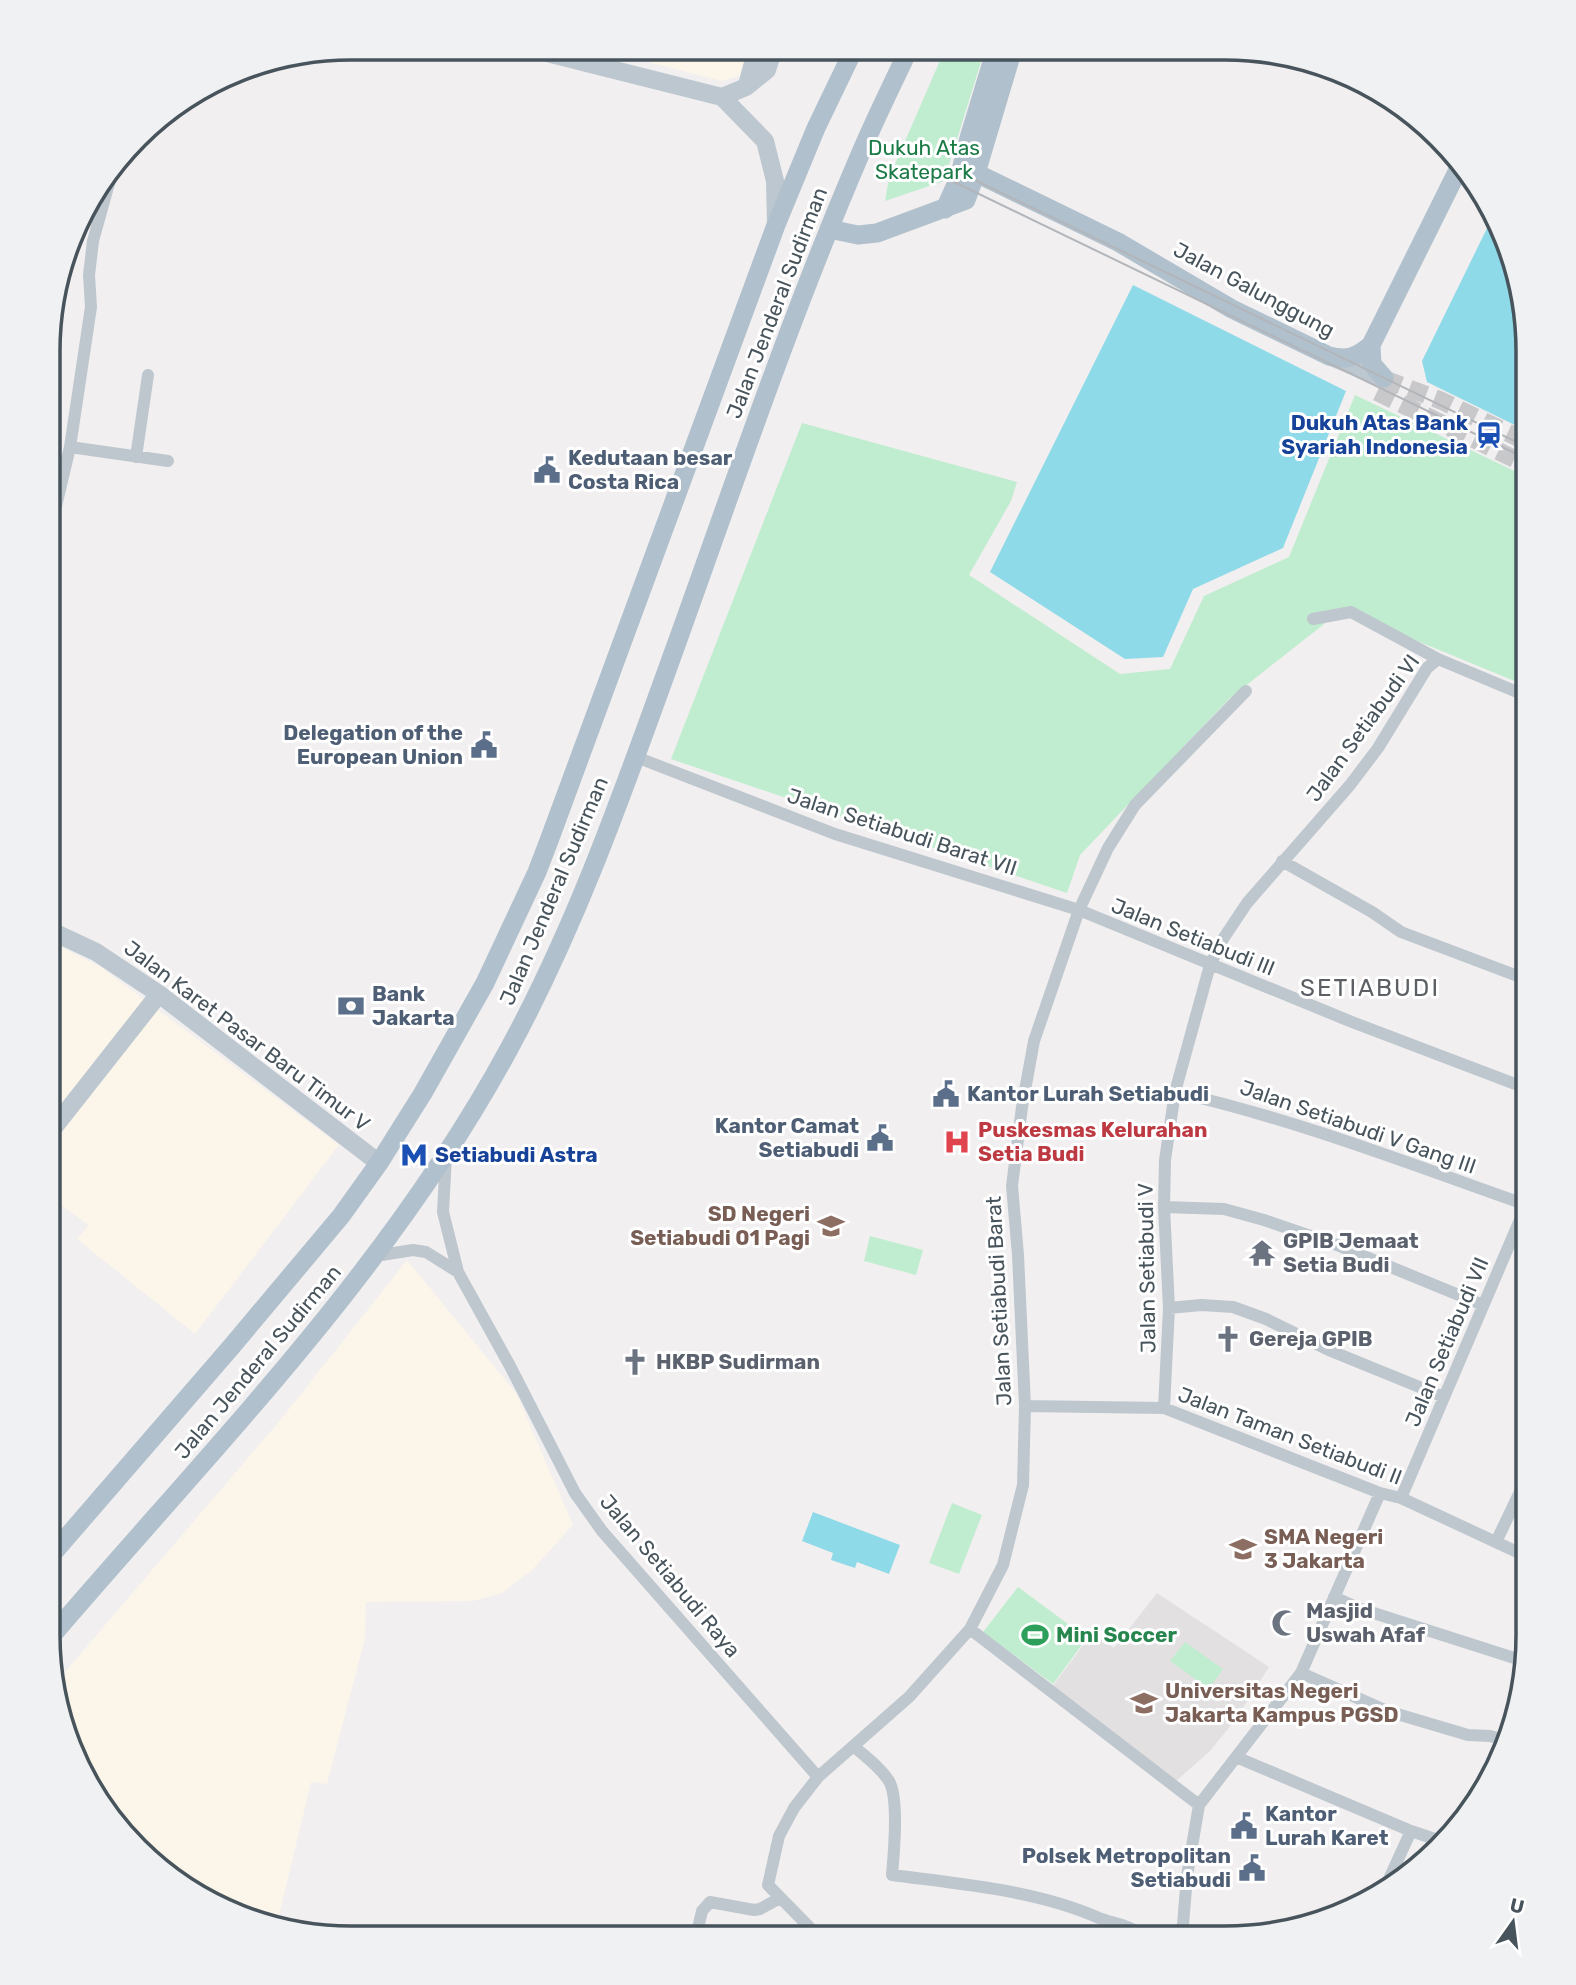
<svg xmlns="http://www.w3.org/2000/svg" width="1576" height="1985" viewBox="0 0 1576 1985" font-family="Rubik,sans-serif">
	<style>
		.commercial { fill: #fbf5ea }
		.education { fill: #e3e0e1 }
		.green { fill: #c0edcf }
		.water { fill: #8fdae8 }
		.lines { fill: none; stroke-linecap: round; stroke-linejoin: round }
		.secondary-tunnel { stroke: #c8c8cb; stroke-width: 18; stroke-dasharray: 18 9; stroke-linecap: butt }
		.street { stroke: #bec7ce; stroke-width: 12 }
		.secondary { stroke: #bcc7d0; stroke-width: 18 }
		.primary { stroke: #b0c0cd; stroke-width: 19 }
		.tram { stroke: #b2b5b9; stroke-width: 2 }
		.labels { text-anchor: middle; stroke-width: 6; stroke-linejoin: round; paint-order: stroke }
		.park-label { font-size: 21px; fill: #1b7b46; stroke: #fff }
		.street-label { font-size: 21px; fill: #48545c; stroke: #fff }
		.transit-label { font-size: 21px; font-weight: bold; fill: #164399; stroke: #fff; text-anchor: end }
		.service-label { font-size: 21px; font-weight: bold; fill: #4e5e75; stroke: #fff; text-anchor: start }
		.health-label { font-size: 21px; font-weight: bold; fill: #be3a42; stroke: #fff; text-anchor: start }
		.education-label { font-size: 21px; font-weight: bold; fill: #785e54; stroke: #fff; text-anchor: start }
		.worship-label { font-size: 21px; font-weight: bold; fill: #5b616d; stroke: #fff; text-anchor: start }
		.leisure-label { font-size: 21px; font-weight: bold; fill: #27864d; stroke: #fff; text-anchor: start }
		.quarter-label { font-size: 24px; letter-spacing: 2px; fill: #5c6064; stroke: #fff }
		.rim { fill: none; stroke: #48545c; stroke-width: 3.5 }
	</style>
	<rect width="100%" height="100%" fill="#f2eff0"/>
	<path class="commercial" d="M594,48h157l-3,17 -9,11 -18,5z
		M49,941l50,25 240,179 -144,189 -118,-95 12,-14 -41,-29z
		M407,1260l109,133 57,132 -42,46 -29,22 -29,8 -107,1 -1,36 -38,146 -16,-2 -32,134 -7,9 -18,-3 -71,-35 -95,-101 -31,-74 -3,-27 228,-267z"/>
	<path class="education" d="M1157,1593l112,74 -33,52 -26,32 -34,30 -124,-94 41,-55 21,16z"/>
	<path class="green" d="M945,49h40l-41,132 -59,20 4,-23z
		M1355,395l174,83v209l-187,-77 -112,88 -150,157 -13,38 -396,-134 131,-336 215,59 -6,19 -42,74 151,99 50,-5 34,-73 85,-39z
		M870,1236l53,14 -7,25 -52,-14z
		M952,1503l30,12 -23,59 -30,-11z
		M1018,1587l69,51 -34,46 -70,-52z
		M1185,1642l38,27 -14,20 -39,-28z"/>
	<path class="water" d="M1494,214l24,58 11,79v81l-102,-50 -5,-21z
		M1133,285l213,106 -63,157 -90,41 -30,68 -38,2 -135,-87z
		M813,1512l87,33 -11,29 -32,-12 -2,6 -24,-8 2,-7 -31,-12z"/>
	<g class="lines">
		<path class="secondary-tunnel" d="M1384,379l58,22 87,42
			M1377,392l152,74"/>
		<path class="street" d="M70,447l98,14
			M136,457l12,-82
			M49,536l21,-89 21,-140 -2,-32 4,-34 20,-72
			M1313,619l38,-7 87,47
			M636,757l199,77 244,76 273,112 176,67
			M1282,861l90,51 29,20 127,48
			M1175,1092c120,27 235,72 352,113
			M446,1156l-3,56 15,60 52,94 65,127 27,38 216,246
			M1164,1207l60,2 40,11 73,25 146,60
			M375,1256l38,-6 13,2 32,20
			M1169,1308l32,-3 32,2 33,12 65,32 113,46
			M1025,1406l139,2 216,85 21,5 127,59
			M1164,1408l5,-100 -5,-101 1,-47 10,-68 35,-127 11,-23 26,-39 103,-118 28,-37 49,-80 11,-9 91,38
			M1401,1498l127,-297
			M1496,1542l32,-67
			M1334,1597l24,11 169,54
			M970,1629l229,176
			M1301,1673l86,38 81,24 22,1 18,5
			M853,1746c13,11 27,21 36,35 10,17 5,72 3,94 68,9 144,15 207,43 16,6 31,6 43,19
			M1236,1757l175,74 27,9
			M1383,1892l28,-61
			M696,1937l6,-26 8,-9 44,8 6,-1 20,-11
			M819,1937l-51,-52 11,-49 15,-28 24,-31 91,-80 61,-68 33,-64 20,-80 2,-79 -7,-151 -6,-69 10,-79 12,-66 45,-131 29,-62 27,-43 111,-114
			M1182,1937l5,-61 12,-71 102,-132 79,-180"/>
		<path class="secondary" d="M527,48l195,49 43,44 10,40 1,42
			M747,85l10,-37
			M722,97l24,-10 21,-17 7,-22
			M1329,356l55,23
			M49,930l47,22 63,42 220,169
			M48,1135l111,-141"/>
		<path class="primary" d="M961,170l15,3 142,69 114,67 97,47c18,5 28,1 42,-11l88,-177
			M945,209l14,-31 10,-40 27,-89
			M829,229l29,6 19,-2 89,-33 10,-27 37,-124
			M1371,345l1,19 12,14
			M47,1560l185,-214 109,-130 38,-53 44,-70 62,-110 52,-111 13,-34 226,-613 40,-97 38,-79
			M48,1640c163,-191 342,-370 462,-593 69,-127 116,-264 165,-399 59,-164 115,-330 184,-491 15,-36 33,-72 50,-108"/>
		<path class="tram" d="M950,168l579,280
			M946,178l583,282"/>
	</g>
	<defs>
		<symbol id="station-bare" viewBox="-9 -9 18 18"><path d="M-3-6H3Q5-6 5-4V2Q5 4 3 4L4.5 6H3L1.5 4h-3L-3 6H-4.5L-3 4Q-5 4-5 2V-4Q-5-6-3-6ZM-3.5-4v3h7v-3ZM-3.5 1v1.5H-2V1ZM2 1v1.5H3.5V1Z" fill="#1a4fb4" stroke="#fff" stroke-width="2.5" paint-order="stroke"/></symbol>
		<symbol id="civic-bare" viewBox="-9 -9 18 18"><path d="M-.6-6.5H3V-4.5H.6V-3L4-1V1h2V6H-6V1h2V-1L-.6-3ZM-1.2 2.5V6h2.4V2.5Z" fill="#5c6f8a" stroke="#fff" stroke-width="2.5" paint-order="stroke"/></symbol>
		<symbol id="bank-bare" viewBox="-9 -9 18 18"><path d="M-6-4H6V4H-6ZM0-2.3a2.3 2.3 0 1 0 0 4.6a2.3 2.3 0 1 0 0-4.6Z" fill="#5c6f8a" stroke="#fff" stroke-width="2.5" paint-order="stroke"/></symbol>
		<symbol id="hospital-bare" viewBox="-9 -9 18 18"><path d="M-5-5h3v3.5h4V-5h3V5h-3V1.5h-4V5h-3Z" fill="#e0444e" stroke="#fff" stroke-width="2.5" paint-order="stroke"/></symbol>
		<symbol id="metro-bare" viewBox="-9 -9 18 18"><path d="M-5.5 5V-5H-3L0 0L3-5H5.5V5H3V-.5L0 4L-3-.5V5Z" fill="#1a4fb4" stroke="#fff" stroke-width="2.5" paint-order="stroke"/></symbol>
		<symbol id="school-bare" viewBox="-9 -9 18 18"><path d="M0-5L7-2L0 1L-7-2ZM-4 1L0 2.5L4 1V4Q0 6-4 4Z" fill="#8d6e63" stroke="#fff" stroke-width="2.5" paint-order="stroke"/></symbol>
		<symbol id="temple-bare" viewBox="-9 -9 18 18"><path d="M0-6L5-2H3V0L6.5 2.5H4V6H1.5V3h-3V6H-4V2.5H-6.5L-3 0V-2H-5Z" fill="#6b7280" stroke="#fff" stroke-width="2.5" paint-order="stroke"/></symbol>
		<symbol id="church-bare" viewBox="-9 -9 18 18"><path d="M-1.2-6h2.4v3.5h3.3v2.4h-3.3V6h-2.4V-.1h-3.3v-2.4h3.3Z" fill="#6b7280" stroke="#fff" stroke-width="2.5" paint-order="stroke"/></symbol>
		<symbol id="mosque-bare" viewBox="-9 -9 18 18"><path d="M3.5-4.9A6 6 0 1 0 3.5 4.9A5 5 0 1 1 3.5-4.9Z" fill="#6b7280" stroke="#fff" stroke-width="2.5" paint-order="stroke"/></symbol>
		<symbol id="stadium-bare" viewBox="-9 -9 18 18"><path d="M0-5a6.5 5 0 1 0 0 10a6.5 5 0 1 0 0-10ZM-3.5-1.8h7v3.6h-7Z" fill="#2e9e5b" stroke="#fff" stroke-width="2.5" paint-order="stroke"/></symbol>
		<symbol id="university-bare" viewBox="-9 -9 18 18"><path d="M0-5L7-2L0 1L-7-2ZM-4 1L0 2.5L4 1V4Q0 6-4 4Z" fill="#8d6e63" stroke="#fff" stroke-width="2.5" paint-order="stroke"/></symbol>
	</defs>
	<g fill-rule="evenodd">
		<use href="#station-bare" x="1470" y="416" width="38" height="38"/>
		<use href="#civic-bare" x="528" y="451" width="38" height="38"/>
		<use href="#civic-bare" x="465" y="726" width="38" height="38"/>
		<use href="#bank-bare" x="332" y="987" width="38" height="38"/>
		<use href="#civic-bare" x="927" y="1075" width="38" height="38"/>
		<use href="#civic-bare" x="861" y="1119" width="38" height="38"/>
		<use href="#hospital-bare" x="938" y="1123" width="38" height="38"/>
		<use href="#metro-bare" x="395" y="1136" width="38" height="38"/>
		<use href="#school-bare" x="812" y="1207" width="38" height="38"/>
		<use href="#temple-bare" x="1243" y="1234" width="38" height="38"/>
		<use href="#church-bare" x="1209" y="1320" width="38" height="38"/>
		<use href="#church-bare" x="616" y="1343" width="38" height="38"/>
		<use href="#school-bare" x="1224" y="1530" width="38" height="38"/>
		<use href="#mosque-bare" x="1266" y="1604" width="38" height="38"/>
		<use href="#stadium-bare" x="1016" y="1616" width="38" height="38"/>
		<use href="#university-bare" x="1125" y="1684" width="38" height="38"/>
		<use href="#civic-bare" x="1225" y="1807" width="38" height="38"/>
		<use href="#civic-bare" x="1233" y="1849" width="38" height="38"/>
	</g>
	<g class="labels">
		<g class="park-label">
			<text x="924" y="155">Dukuh Atas<tspan x="924" dy="24">Skatepark</tspan></text>
		</g>
		<g class="street-label">
			<text transform="translate(1254 290) rotate(28)" y="7">Jalan Galunggung</text>
			<text transform="translate(777 303) rotate(-69)" y="7">Jalan Jenderal Sudirman</text>
			<text transform="translate(1363 728) rotate(-54)" y="7">Jalan Setiabudi VI</text>
			<text transform="translate(902 832) rotate(18)" y="7">Jalan Setiabudi Barat VII</text>
			<text transform="translate(554 891) rotate(-67)" y="7">Jalan Jenderal Sudirman</text>
			<text transform="translate(1193 937) rotate(22)" y="7">Jalan Setiabudi III</text>
			<text transform="translate(247 1036) rotate(37)" y="7">Jalan Karet Pasar Baru Timur V</text>
			<text transform="translate(1358 1127) rotate(19)" y="7">Jalan Setiabudi V Gang III</text>
			<text transform="translate(1147 1268) rotate(-91)" y="7">Jalan Setiabudi V</text>
			<text transform="translate(999 1301) rotate(-93)" y="7">Jalan Setiabudi Barat</text>
			<text transform="translate(1447 1342) rotate(-67)" y="7">Jalan Setiabudi VII</text>
			<text transform="translate(258 1362) rotate(-50)" y="7">Jalan Jenderal Sudirman</text>
			<text transform="translate(1290 1436) rotate(21)" y="7">Jalan Taman Setiabudi II</text>
			<text transform="translate(670 1576) rotate(50)" y="7">Jalan Setiabudi Raya</text>
		</g>
		<g class="transit-label">
			<text x="1468" y="430">Dukuh Atas Bank<tspan x="1468" dy="24">Syariah Indonesia</tspan></text>
			<text x="435" y="1162" text-anchor="start">Setiabudi Astra</text>
		</g>
		<g class="service-label">
			<text x="568" y="465">Kedutaan besar<tspan x="568" dy="24">Costa Rica</tspan></text>
			<text x="463" y="740" text-anchor="end">Delegation of the<tspan x="463" dy="24">European Union</tspan></text>
			<text x="372" y="1001">Bank<tspan x="372" dy="24">Jakarta</tspan></text>
			<text x="967" y="1101">Kantor Lurah Setiabudi</text>
			<text x="859" y="1133" text-anchor="end">Kantor Camat<tspan x="859" dy="24">Setiabudi</tspan></text>
			<text x="1265" y="1821">Kantor<tspan x="1265" dy="24">Lurah Karet</tspan></text>
			<text x="1231" y="1863" text-anchor="end">Polsek Metropolitan<tspan x="1231" dy="24">Setiabudi</tspan></text>
		</g>
		<g class="health-label">
			<text x="978" y="1137">Puskesmas Kelurahan<tspan x="978" dy="24">Setia Budi</tspan></text>
		</g>
		<g class="education-label">
			<text x="810" y="1221" text-anchor="end">SD Negeri<tspan x="810" dy="24">Setiabudi 01 Pagi</tspan></text>
			<text x="1264" y="1544">SMA Negeri<tspan x="1264" dy="24">3 Jakarta</tspan></text>
			<text x="1165" y="1698">Universitas Negeri<tspan x="1165" dy="24">Jakarta Kampus PGSD</tspan></text>
		</g>
		<g class="worship-label">
			<text x="1283" y="1248">GPIB Jemaat<tspan x="1283" dy="24">Setia Budi</tspan></text>
			<text x="1249" y="1346">Gereja GPIB</text>
			<text x="656" y="1369">HKBP Sudirman</text>
			<text x="1306" y="1618">Masjid<tspan x="1306" dy="24">Uswah Afaf</tspan></text>
		</g>
		<g class="leisure-label">
			<text x="1056" y="1642">Mini Soccer</text>
		</g>
		<g class="quarter-label">
			<text x="1370" y="996">SETIABUDI</text>
		</g>
	</g>
	<path d="M0 0H1576V1985H0ZM351 60H1225A291 291 0 0 1 1516 351V1635A291 291 0 0 1 1225 1926H351A291 291 0 0 1 60 1635V351A291 291 0 0 1 351 60Z" fill="#f0f1f2" fill-rule="evenodd"/>
	<path class="rim" d="M351 60H1225A291 291 0 0 1 1516 351V1635A291 291 0 0 1 1225 1926H351A291 291 0 0 1 60 1635V351A291 291 0 0 1 351 60Z"/>
	<g transform="translate(1513 1922) rotate(14)" stroke="#ffffff" stroke-width="5" paint-order="stroke">
	<path d="M0-5L12 26L0 18L-12 26Z" fill="#48545c"/>
	<text y="-10" font-size="19" font-weight="bold" text-anchor="middle" fill="#48545c">U</text>
	</g>
</svg>
